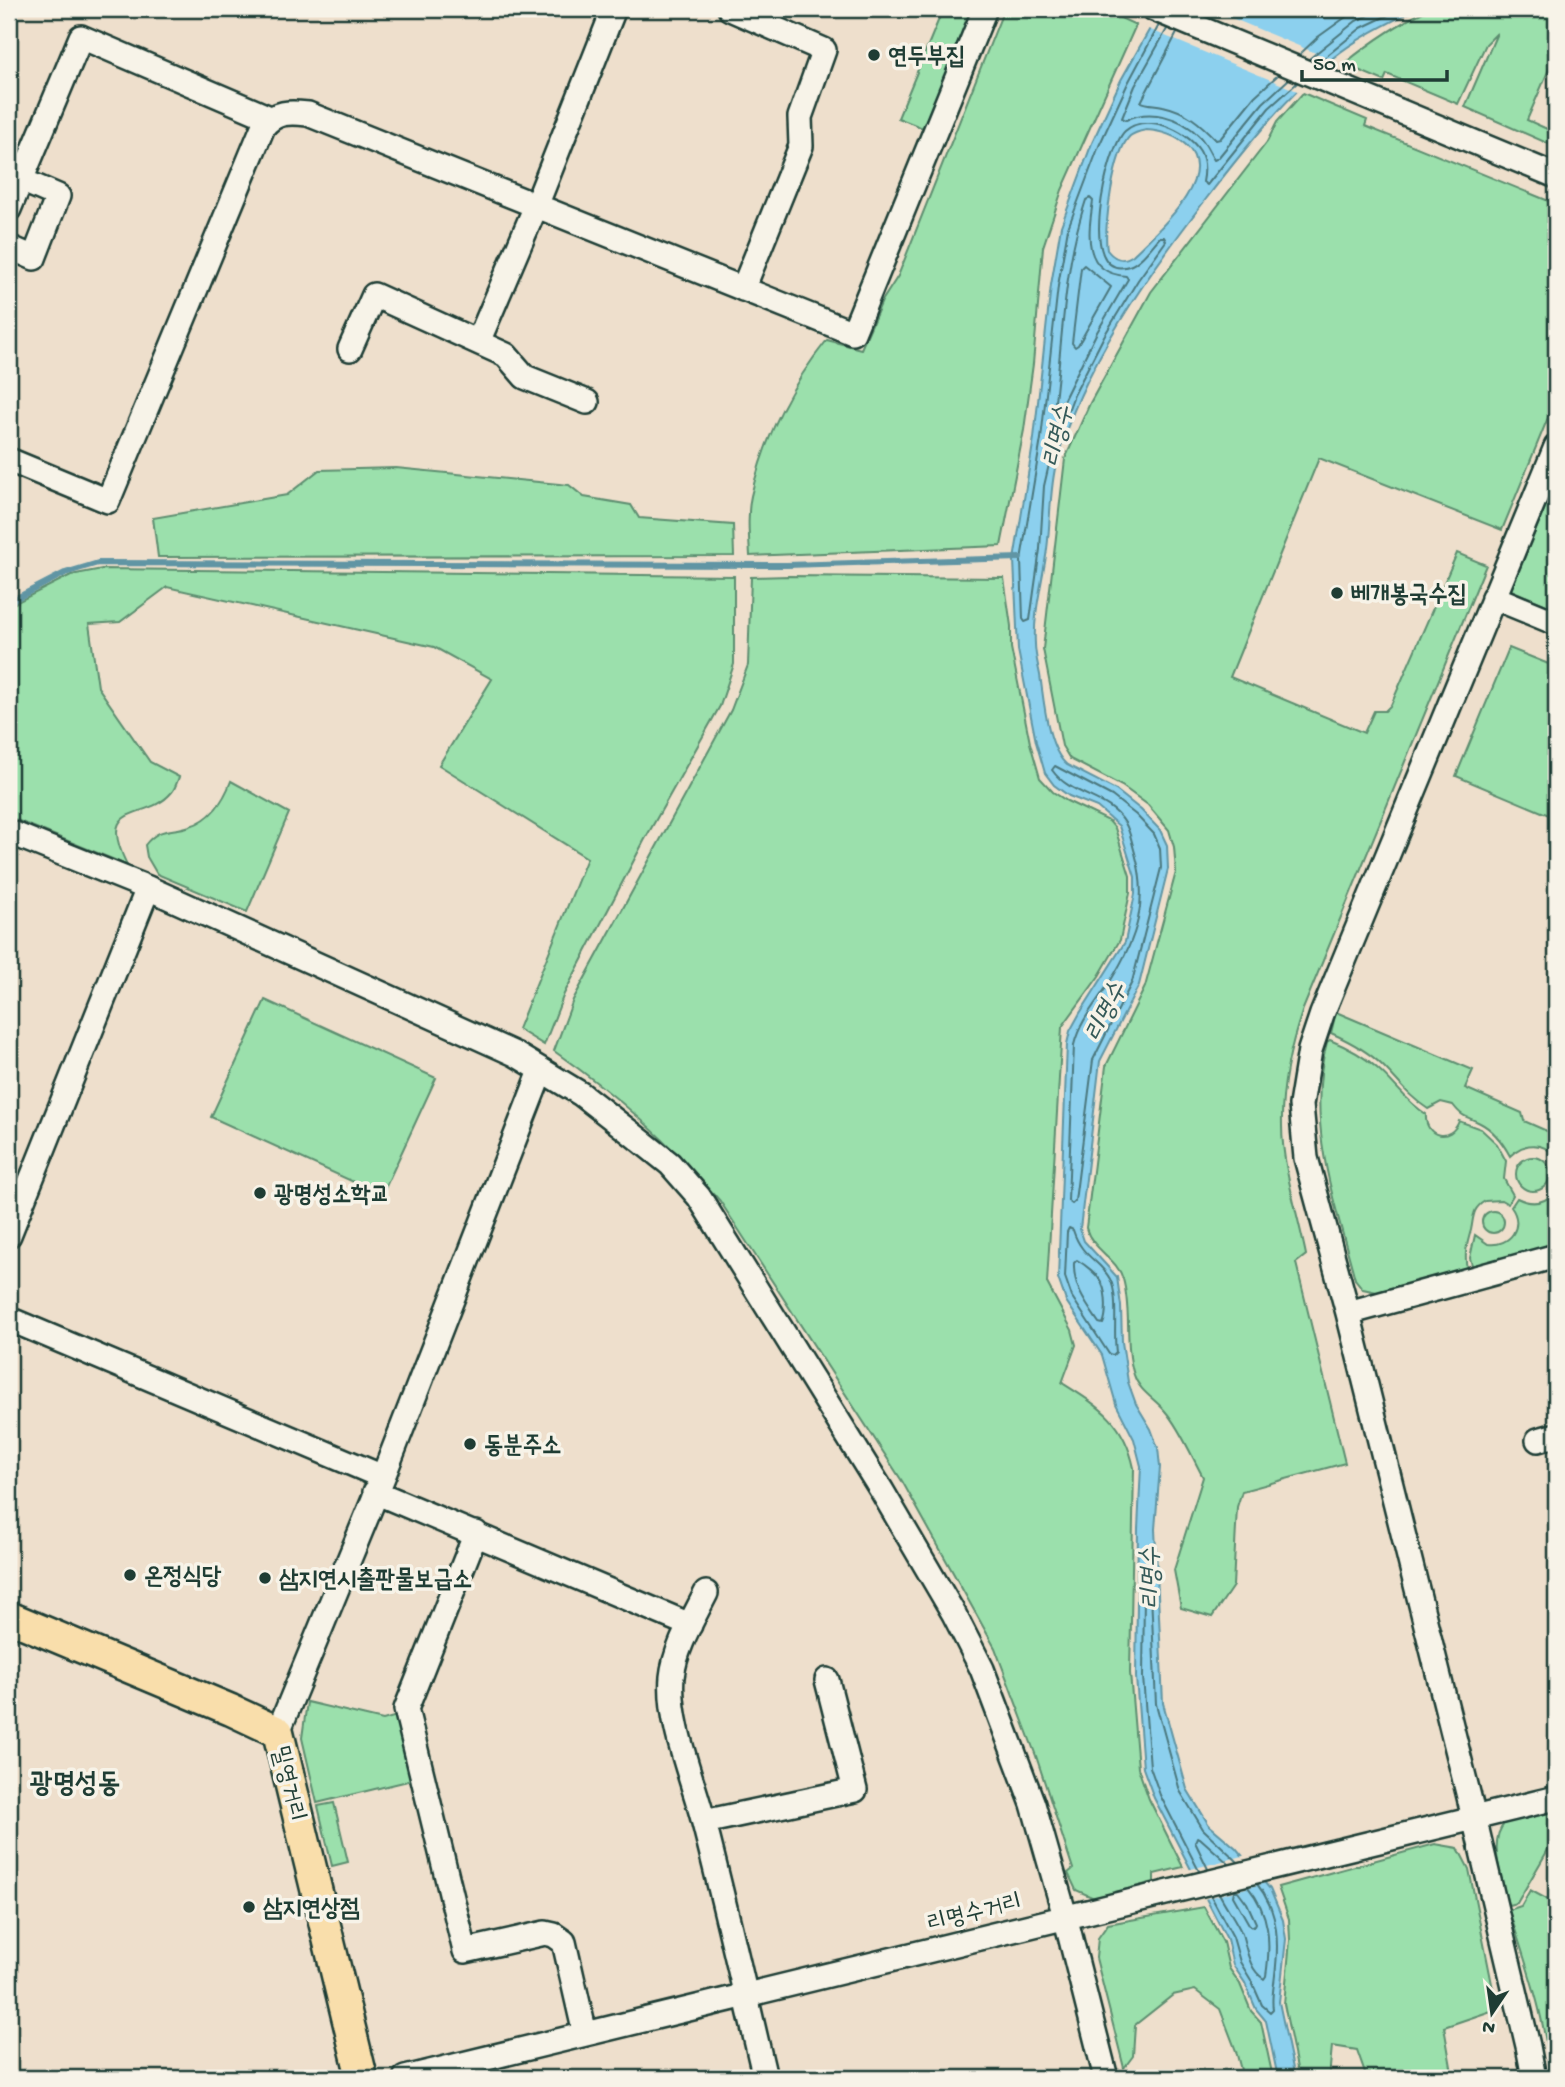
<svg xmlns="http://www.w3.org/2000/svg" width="1565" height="2087" viewBox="0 0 1565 2087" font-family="'Gochi Hand','Poor Story',sans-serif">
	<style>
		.green { fill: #9be0ac; stroke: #5d8e70; stroke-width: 2 }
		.water { fill: #8cd0ee; stroke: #6095a4; stroke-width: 2; fill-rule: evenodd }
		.pier { fill: #eedfcc }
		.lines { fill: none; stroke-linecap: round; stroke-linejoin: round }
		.shore { stroke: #4b787e; stroke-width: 2 }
		.stream { stroke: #6095a4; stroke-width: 6 }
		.minor-casing { stroke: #1f3d34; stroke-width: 28 }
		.major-casing { stroke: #1f3d34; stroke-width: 35 }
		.minor { stroke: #f7f3e8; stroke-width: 23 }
		.major { stroke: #f9deab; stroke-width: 30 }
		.poi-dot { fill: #1f3d34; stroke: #f7f3e8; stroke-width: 2.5 }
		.labels { text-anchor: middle; stroke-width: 7; stroke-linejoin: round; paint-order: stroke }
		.poi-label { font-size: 24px; font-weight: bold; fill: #1f3d34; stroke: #f7f3e8; text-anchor: start }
		.street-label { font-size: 24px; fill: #1f3d34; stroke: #f7f3e8 }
		.water-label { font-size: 26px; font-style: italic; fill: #355a59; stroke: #f7f3e8 }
		.quarter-label { font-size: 28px; font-weight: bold; fill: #1f3d34; stroke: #f7f3e8 }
	</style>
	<rect width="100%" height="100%" fill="#eedfcc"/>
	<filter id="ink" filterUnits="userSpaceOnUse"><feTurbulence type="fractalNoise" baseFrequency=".0143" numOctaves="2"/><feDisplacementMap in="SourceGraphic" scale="14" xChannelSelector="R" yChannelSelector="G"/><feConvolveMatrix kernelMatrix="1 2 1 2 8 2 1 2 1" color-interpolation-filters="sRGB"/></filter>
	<g filter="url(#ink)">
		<path class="green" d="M943,9h18l10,4 -48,115 -25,-10z
			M1004,9h97l35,16 -74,165 -19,57 -10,117 -9,66 -23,116 -251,10c-1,-19 -3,-41 1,-60 13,-57 40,-111 76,-156l34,9 21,-48 16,-25z
			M1429,9h127v44l-29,67 29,13v14l-91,-40 32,-74 -11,11 -28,60 -71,-30 -3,7 -40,-17c27,-22 53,-40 85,-55z
			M1303,93l64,27 -2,6 191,78v194l-54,132 -183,-72 -89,219 134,56 10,-22h11l6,-6 66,-152 29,12 -183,444c-13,38 -22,76 -21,117 0,39 16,89 24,129l-10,8 49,200 -103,28 -5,16 -4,79 -21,31 -31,-9 -7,-38 29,-93c-11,-20 -23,-49 -38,-66 -10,-12 -26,-20 -31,-36 -10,-31 -2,-65 -11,-96 -6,-21 -31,-29 -37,-51l20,-162 39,-79 31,-115 -2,-25 -5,-17 -21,-25 -26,-19 -52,-27 -8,-13 -19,-97 22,-190 25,-56 61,-111 116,-150 10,-20z
			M396,468l173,17 15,12 47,8 8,13 94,7 1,31 -576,1 -5,-39 134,-23 32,-25z
			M1556,481v128l-45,-19z
			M102,569l632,7v88l-14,42 -76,135 -80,153 -20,51 -26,-16 69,-171 -148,-93 53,-86 -58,-32 -267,-60 -47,35 -31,2 9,63 52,75 29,15c-2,5 -4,12 -7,15 -25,31 -77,7 -45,73l-118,-48v-211l62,-31z
			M789,576l215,2 7,48v22l19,95 10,35 13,14 14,9 42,20 6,7 15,48v17l-10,47 -21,36 -37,51 -15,256 25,47 4,15 -14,38c38,24 62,38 72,85l-4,205 8,95 11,31 34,68 -29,7v8l-60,16 -18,-8 -8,-17 5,-4 -37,-113 -41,-108 -93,-167 -182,-280c-51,-60 -102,-105 -166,-150l19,-51 158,-290 17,-45 3,-88z
			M1509,648l47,19v151l-100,-42z
			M231,781l58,32 -42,99 -90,-38 -10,-17 -2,-12c15,-19 26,-12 45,-19 21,-6 34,-26 41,-45z
			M265,1000l171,78 -54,117 -171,-78z
			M1336,1012l137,58 -8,18 57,25 2,8 32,14v22c-13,-16 -32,-15 -46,-1 -7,-13 -16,-26 -30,-33 -15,-8 -16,-4 -27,-18l-12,-3 -13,7c-20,-13 -28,-26 -45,-43 -14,-14 -34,-25 -52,-33z
			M1330,1040c17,7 34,16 47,28 18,15 29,34 49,46 -2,24 25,29 33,7l22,8 16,15 9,17 -2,18 9,16 -5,9 -7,-4 -16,1c-13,8 -11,15 -14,29 -4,14 -7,24 -4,39l-86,24 -18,-4 -8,-10c-20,-77 -50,-156 -28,-237z
			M1516 1174a17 17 0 1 1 34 0a17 17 0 1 1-34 0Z
			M1555,1192l1,57 -83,20 -3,-11 5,-23 13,9c22,3 37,-18 23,-37l6,-9c14,7 27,6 38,-6z
			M1482 1222a11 11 0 1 1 22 0a11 11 0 1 1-22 0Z
			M307,1702l76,18 14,-4 15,64 -95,23 -15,-65z
			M334,1803l14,59 -16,4 -14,-60z
			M1556,1808v28l-39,67 -9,2c-5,-22 -21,-65 -3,-82z
			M1435,1844l23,4 11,21 28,140 -53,18 9,51h-86l-10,-28 -25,-4 -3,32h-30l-15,-74 6,-64 -1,-21 -11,-32z
			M1530,1890l26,14v174h-6c-3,-58 -24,-113 -41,-168l12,-4z
			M1204,1907l19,35 6,26 11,16 11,27 10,11 12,56h-30l-7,-27 -16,-42 -25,-19 -22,5 -38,30 -2,31 -9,12 -28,-110 2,-20 10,-14z"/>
		<path class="water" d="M1161,9h255c-29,15 -57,28 -82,48 -49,41 -89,91 -128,142 -58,75 -124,168 -149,261 -8,29 -6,59 -10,89 -4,31 -14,64 -12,95 0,10 3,21 5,31 4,26 7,73 27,90l49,25 25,20 19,20 7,15 1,24 -29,116 -39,76 -20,168 4,12 33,36 4,29 1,36 6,40 8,22 15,25 7,19 2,19 -5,62 8,174 24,86 22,36 27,23 34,41 13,31 3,19 -7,63 16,76h-17l-12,-57 -10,-12 -11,-26 -12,-18 -6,-26 -73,-141 -11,-30 -7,-91 2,-148 3,-63 -7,-27 -18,-35 -14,-49 -36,-54 -8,-23 9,-234 3,-13 10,-18 45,-71 10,-48v-17l-16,-51 -22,-19 -28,-11 -15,-11 -9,-12 -9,-31 -18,-92 -4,-90 20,-122 17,-153 10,-59 31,-83 29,-63zM1146,130c15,1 29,5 40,15 35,33 -30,87 -53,110 -10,7 -18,5 -26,-5 -4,-22 7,-99 23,-114 5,-4 11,-5 16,-6z"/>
		<path class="pier" d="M1157,9h53l125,52 -33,32 -156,-65z
			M1247,1855l22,27 -68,18 -14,-30z"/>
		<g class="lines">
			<path class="shore" d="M1159,25l-31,58 -29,63 -31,82 -10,58 -17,153 -20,121 2,59 2,3 5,-2 10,-71 4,-63 7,-30 23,-61 30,-59 34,-56 28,-39 -2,-4h-4c-8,9 -19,25 -31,29 -54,17 -22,-118 -4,-135 21,-19 62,-1 75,20 5,9 5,21 3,31l4,3 62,-77 28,-25
				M1167,29l-32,57 -13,32 4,2c24,-12 55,-3 73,16 7,7 10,16 15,24l4,-2 45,-55 26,-24
				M1177,33l-36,69c7,3 15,2 22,4 23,5 37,17 53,34l4,-1 35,-43 23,-21
				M1299,55l19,-18 39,-28
				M1309,59l47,-38 25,-12
				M1318,63l43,-35 40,-19
				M1090,198l3,3c-5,32 -11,72 33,75l2,3 -31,53 -35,71 -4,2 -3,-4c8,-67 9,-136 31,-201z
				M1084,265l27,22 -33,58 -3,2 -3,-4 9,-75z
				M1055,766l57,30 24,19 18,19 6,14 1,20 -29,114 -39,78 -18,141 -3,3 -4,-3 6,-156c6,-25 24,-44 37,-65 26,-42 38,-78 24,-127 -3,-10 -5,-22 -10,-30 -17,-28 -54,-26 -73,-53z
				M1069,1228l4,2c9,28 26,29 37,49 9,17 3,53 6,73l-3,3 -4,-1 -37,-57 -7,-20 2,-45z
				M1077,1260c7,4 22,15 25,24 5,10 5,31 1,40l-4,-1c-13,-19 -26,-36 -25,-60z
				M1208,1869l-13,-27 2,-5 3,1 29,26
				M1199,1871l-39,-76 -10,-28 -7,-90 1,-83 3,-3 4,3 5,110 24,87 23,38 35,33
				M1234,1891h4l9,12 9,20 -2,4 -4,-1 -17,-30z
				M1219,1893c7,14 17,27 23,41 5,16 7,36 22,45l2,-3c5,-33 4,-63 -18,-89
				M1211,1896l22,41 7,25 11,18 11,25 8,7 3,-3c-2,-11 1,-23 2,-34 4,-32 4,-64 -18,-91"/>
			<path class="stream" d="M9,602l56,-29 33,-10 689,2 233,-7"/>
			<defs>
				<path id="minor" d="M730,9l94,41 -24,67 1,29 -58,143
					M1154,9l402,167
					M9,209l72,-172 189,81
					M9,247l25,11 24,-62 -37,-16
					M478,342l58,-136 78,-197
					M350,349l24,-54 132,60 19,22 62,25
					M9,460l99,41 155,-374c12,-16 27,-15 45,-13l545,219 132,-324
					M1493,597l63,26
					M9,832l139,56 367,166 66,40 50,39 39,31 29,33 183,294 72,123 28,55 51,135 32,112 41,162
					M9,1235l139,-347
					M1348,1313l208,-57
					M9,1319l374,158
					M1538,1440l18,-5
					M375,1492l315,133
					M476,1533l-70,176 59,242 80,-18 9,2 10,7 21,92
					M706,1593c-13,26 -31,55 -34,84 -4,46 21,102 32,146 22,85 41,170 61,255
					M278,1732l105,-255 158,-406
					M704,1822l151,-32 -28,-110
					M405,2078l1151,-280
					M1534,2078l-6,-32 -54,-229 -126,-504 -42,-155 -5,-53 9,-55 12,-36 234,-567"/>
				<path id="major" d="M9,1617l222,93 47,22 84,346"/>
			</defs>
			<use href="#minor" class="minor-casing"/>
			<use href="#major" class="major-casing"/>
			<use href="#minor" class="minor"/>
			<use href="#major" class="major"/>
		</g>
	</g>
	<g class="poi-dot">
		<circle cx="874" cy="55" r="7"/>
		<circle cx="1337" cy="593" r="7"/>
		<circle cx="260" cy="1193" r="7"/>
		<circle cx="470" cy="1444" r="7"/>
		<circle cx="130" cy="1575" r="7"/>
		<circle cx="265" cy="1578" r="7"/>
		<circle cx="249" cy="1907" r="7"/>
	</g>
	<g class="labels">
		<g class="poi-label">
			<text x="888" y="63">연두부집</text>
			<text x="1351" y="601">베개봉국수집</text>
			<text x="274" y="1201">광명성소학교</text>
			<text x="484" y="1452">동분주소</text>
			<text x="144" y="1583">온정식당</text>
			<text x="279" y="1586">삼지연시출판물보급소</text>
			<text x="263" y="1915">삼지연상점</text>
		</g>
		<g class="street-label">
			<text transform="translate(290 1783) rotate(76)" y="8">밀영거리</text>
			<text transform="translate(974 1911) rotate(-14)" y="8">리명수거리</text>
		</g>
		<g class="water-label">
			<text transform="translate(1056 436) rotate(-77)" y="9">리명수</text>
			<text transform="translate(1104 1011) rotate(-63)" y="9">리명수</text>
			<text transform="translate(1149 1578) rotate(-91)" y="9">리명수</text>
		</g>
		<g class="quarter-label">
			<text x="75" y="1791">광명성동</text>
		</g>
	</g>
	<rect width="1565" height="2087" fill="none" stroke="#f7f3e8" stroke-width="35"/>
	<rect x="18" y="18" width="1530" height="2052" fill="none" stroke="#1f3d34" stroke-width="2.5" filter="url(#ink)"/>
	<g transform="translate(1492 2013) rotate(193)" stroke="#f7f3e8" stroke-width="5" paint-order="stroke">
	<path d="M0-5L12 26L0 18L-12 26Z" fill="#1f3d34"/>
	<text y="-10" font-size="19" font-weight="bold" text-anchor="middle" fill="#1f3d34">N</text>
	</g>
	<path d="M1302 70v10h145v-10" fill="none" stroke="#1f3d34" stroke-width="3.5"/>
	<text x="1313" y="70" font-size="21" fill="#1f3d34" stroke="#f7f3e8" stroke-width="5" paint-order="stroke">50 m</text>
</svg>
